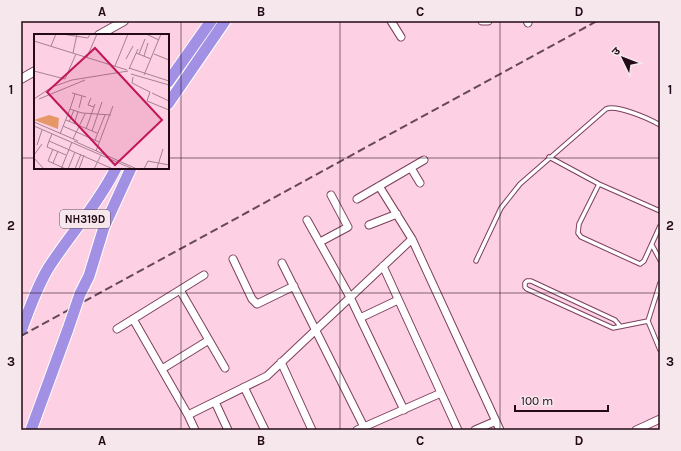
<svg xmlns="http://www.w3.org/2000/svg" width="681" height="451" viewBox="0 0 681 451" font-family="Karla,'Noto Sans Devanagari',sans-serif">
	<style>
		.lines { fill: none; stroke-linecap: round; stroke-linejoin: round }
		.service-casing { stroke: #7c3f5d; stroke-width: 5.5 }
		.minor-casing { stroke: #7c3f5d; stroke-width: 9 }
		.tertiary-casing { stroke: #7c3f5d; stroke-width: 10 }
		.trunk-casing { stroke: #fff; stroke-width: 13 }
		.service { stroke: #fff; stroke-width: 3.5 }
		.minor { stroke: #fff; stroke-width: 7 }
		.tertiary { stroke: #fff; stroke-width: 8 }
		.trunk { stroke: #a290e4; stroke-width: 11 }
		.rail { stroke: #674856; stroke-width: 2; stroke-dasharray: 8 4; stroke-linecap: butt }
		.trunk-bridge-casing { stroke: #fff; stroke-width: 13; stroke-linecap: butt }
		.trunk-bridge { stroke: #a290e4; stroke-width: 11 }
		.grid { fill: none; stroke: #230a16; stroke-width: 1; stroke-opacity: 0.55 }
		.labels { text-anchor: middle; stroke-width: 3; stroke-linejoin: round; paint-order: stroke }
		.shield { fill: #f6e7ed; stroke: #624c56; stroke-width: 1 }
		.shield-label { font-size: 11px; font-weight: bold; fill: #230a16 }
		.inset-road { fill: none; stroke: #a68191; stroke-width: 1 }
		.view { fill: #c2185b; fill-opacity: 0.15; stroke: #c2185b; stroke-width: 2 }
		.inset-edge { fill: none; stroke: #230a16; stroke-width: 2 }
		.neatline { fill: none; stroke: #230a16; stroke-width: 1.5 }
		.grid-label { font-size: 13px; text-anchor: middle; font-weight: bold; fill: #230a16 }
	</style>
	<rect width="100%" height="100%" fill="#fdd0e3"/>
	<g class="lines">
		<defs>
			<path id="service" d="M549,157l50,27 61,27
				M599,184l-20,40 -1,9 3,4 59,27 4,-3 16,-35
				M652,245l8,15
				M476,261l25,-53 19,-24 86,-75c10,-5 44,10 54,16
				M648,321l12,-38
				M620,326l-5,-6 -84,-39h-4l-2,2v4l2,2 86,39 35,-7 12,29"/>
			<path id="minor" d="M391,21l10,16
				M482,21h6
				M527,21l1,2
				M411,168l9,15
				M379,186l33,53 88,191
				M357,199l67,-39
				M307,220l43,77 54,113
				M369,225l28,-11
				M320,242l28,-15 -17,-32
				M233,259l19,40 5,5 37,-18
				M282,263l82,164
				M383,266l75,164
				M180,290l45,78
				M360,318l38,-18
				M133,319l55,96
				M117,329l87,-54
				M281,362l31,68
				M162,369l47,-29
				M244,387l21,43
				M215,402l13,28
				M195,430l-7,-15 79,-39 145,-137
				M357,430l84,-37
				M475,430l21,-9
				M636,430l24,-11"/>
			<path id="tertiary" d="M99,35l25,-14
				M21,79l14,-8"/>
			<path id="trunk" d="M168,82l43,-61
				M168,104l57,-83
				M80,294l9,-18 15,-49 27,-59
				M21,331c8,-21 16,-45 28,-64 22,-34 49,-63 67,-99
				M31,430l37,-101"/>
		</defs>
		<use href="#service" class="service-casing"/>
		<use href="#minor" class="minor-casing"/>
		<use href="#tertiary" class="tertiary-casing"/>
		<use href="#trunk" class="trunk-casing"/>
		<use href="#service" class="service"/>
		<use href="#minor" class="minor"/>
		<use href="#tertiary" class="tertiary"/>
		<use href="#trunk" class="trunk"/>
		<path class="rail" d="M21,336l576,-315"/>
		<defs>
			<path id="trunk-bridge" d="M68,329l12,-35"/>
		</defs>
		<use href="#trunk-bridge" class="trunk-bridge-casing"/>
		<use href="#trunk-bridge" class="trunk-bridge"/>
	</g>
	<path class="grid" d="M181,21v409M340,21v409M500,21v409M21,158h14M168,158h492M21,293h639"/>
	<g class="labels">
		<rect class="shield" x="60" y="210" width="50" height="18" rx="3"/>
		<g class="shield-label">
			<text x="85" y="223">NH319D</text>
		</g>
	</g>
	<g transform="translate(34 34)">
		<rect width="135" height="135" fill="#fdd0e3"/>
		<path d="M15,81l10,3 -1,11 -24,-9z" fill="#e69768"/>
		<path class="inset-road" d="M28,0l26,4 2,-4M112,0l13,6M0,7l93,29M17,12l5,-12M39,19l4,-19M102,19l15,6M105,20l6,-15M120,20l15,6M110,22l4,-13M53,23l10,-23M92,25l7,-13M81,32l13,-32M95,34l40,13M95,35l9,-20M0,37l31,8 11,-25M97,40l38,11M110,41l17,-41M99,43l-1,6 18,9 -3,9 22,9M38,59l14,4M118,59l17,8M57,64l-3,7 6,2M0,65l18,-12 20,-7 56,-9M5,65l46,-19M45,74l3,-12M36,75l5,-15M32,86l31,13M0,88l44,19M35,88l5,-12M40,90l4,-12M0,92l99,43M29,92l36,16M52,95l9,-25M58,97l10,-29M18,100l-3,7 64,28M26,100l10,-25 12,4 29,2M39,105l12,-25M61,106l10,-25M15,107l-2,6 19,8M40,107l63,28M3,111l5,-15M19,115l-5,12 18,8M62,117l17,-45M0,121l8,-11M0,124l10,11M19,129l5,-12M123,134l6,-19M27,135l11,-27M34,135l7,-17M41,135l6,-15M45,135l5,-14M60,135l7,-14M110,135l4,-8 21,4"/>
		<path class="view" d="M61,14l67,72 -47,45 -68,-73z"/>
		<rect width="135" height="135" class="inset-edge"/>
	</g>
	<rect width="681" height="451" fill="none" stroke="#f6e7ed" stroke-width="44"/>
	<g transform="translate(623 58) rotate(313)" stroke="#f6e7ed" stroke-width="3" paint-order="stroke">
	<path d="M0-3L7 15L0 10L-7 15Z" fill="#230a16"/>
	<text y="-6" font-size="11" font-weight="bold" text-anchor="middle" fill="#230a16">उ</text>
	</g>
	<path d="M515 405v6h93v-6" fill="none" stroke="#230a16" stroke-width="2"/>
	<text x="521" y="405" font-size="12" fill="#230a16" stroke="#f6e7ed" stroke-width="3" paint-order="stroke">100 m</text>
	<rect x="22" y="22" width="637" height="407" class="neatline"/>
	<g class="grid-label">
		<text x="102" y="16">A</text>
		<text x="261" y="16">B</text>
		<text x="420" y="16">C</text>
		<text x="579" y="16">D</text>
		<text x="11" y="94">1</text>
		<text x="670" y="94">1</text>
		<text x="11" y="230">2</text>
		<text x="670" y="230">2</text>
		<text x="11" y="366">3</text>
		<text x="670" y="366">3</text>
		<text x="102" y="445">A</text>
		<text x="261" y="445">B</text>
		<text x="420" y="445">C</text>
		<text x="579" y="445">D</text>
	</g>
</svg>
